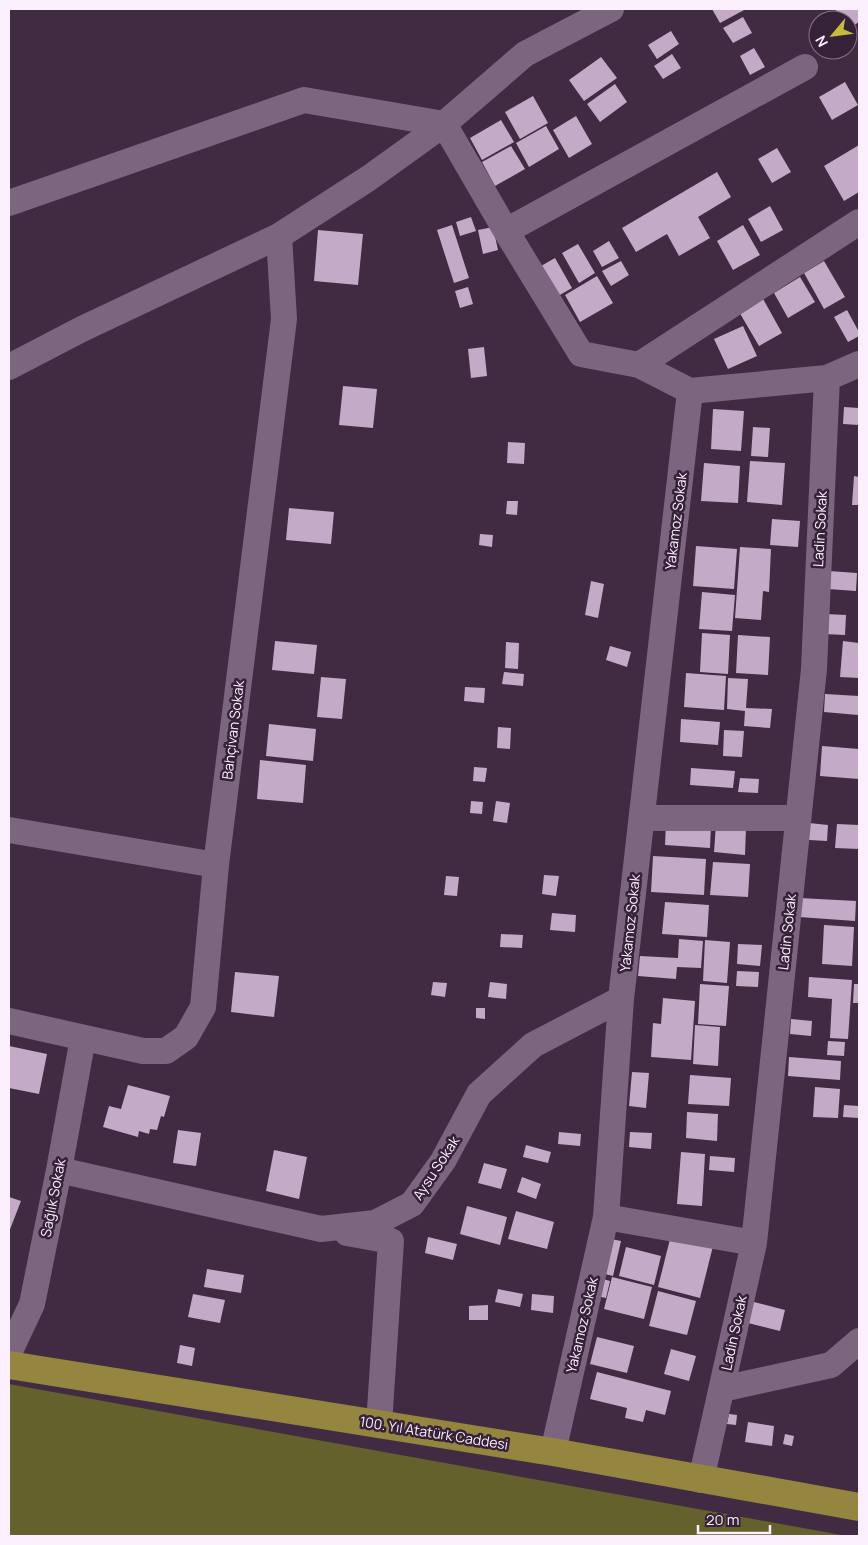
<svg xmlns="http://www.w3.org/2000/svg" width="868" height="1545" viewBox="0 0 868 1545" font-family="Manrope,sans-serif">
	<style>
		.green { fill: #65612c }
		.building { fill: #c3aac6 }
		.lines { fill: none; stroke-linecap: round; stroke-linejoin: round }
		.minor { stroke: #7c657f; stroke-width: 26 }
		.major { stroke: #95863f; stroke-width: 28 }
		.labels { text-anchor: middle; stroke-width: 5; stroke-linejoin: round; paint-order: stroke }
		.street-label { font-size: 14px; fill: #fdf0fe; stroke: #352138 }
	</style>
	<rect width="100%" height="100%" fill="#402b42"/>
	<path class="green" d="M9,1384l838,152h-838z"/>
	<path class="building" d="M712,9h34l-26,14z
		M835,9h24v13l-11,7v-9h-6z
		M743,17l9,16 -19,10 -10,-15z
		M671,31l8,13 -22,15 -9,-14z
		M754,48l11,19 -15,8 -10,-19z
		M672,54l9,14 -18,11 -9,-13z
		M601,57l16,21 -33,23 -15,-21z
		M845,82l13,23 -26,15 -13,-23z
		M615,84l12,18 -27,20 -13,-18z
		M533,96l15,27 -28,16 -15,-27z
		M576,116l16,28 -23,14 -16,-28z
		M501,120l13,22 -32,18 -12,-22z
		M546,126l13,23 -30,18 -13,-24z
		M859,145v47l-15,9 -20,-35z
		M511,146l14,23 -30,17 -13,-24z
		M777,148l14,24 -19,11 -14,-24z
		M717,172l14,25 -33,20 12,21 -31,18 -12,-22 -31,18 -14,-24z
		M770,206l13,24 -22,12 -13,-23z
		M471,217l5,14 -16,5 -4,-14z
		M452,225l17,53 -15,5 -17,-53z
		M743,225l17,30 -27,15 -16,-29z
		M493,227l5,23 -15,4 -5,-24z
		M318,230l45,4 -5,51 -44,-4z
		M609,241l10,17 -17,9 -9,-16z
		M578,244l17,29 -16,10 -17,-30z
		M555,258l17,30 -14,8 -17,-30z
		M621,261l8,14 -18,11 -9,-15z
		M824,261l21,36 -21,12 -20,-36z
		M597,276l16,27 -33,19 -15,-27z
		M800,277l15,25 -27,16 -14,-25z
		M468,287l5,17 -13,4 -5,-17z
		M762,297l20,36 -23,13 -21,-36z
		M847,310l12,22v4l-11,6 -14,-25z
		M743,326l14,30 -29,13 -14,-30z
		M484,347l3,29 -16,2 -3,-29z
		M343,386l34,3 -4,39 -34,-3z
		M844,407l15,1v17l-16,-1z
		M713,409l31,2 -3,40 -30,-2z
		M753,427l17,1 -2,29 -17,-1z
		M508,442l17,1 -1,21 -17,-1z
		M750,461l35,2 -3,42 -35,-3z
		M704,463l36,3 -2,37 -37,-2z
		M854,476l5,1v28h-7z
		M507,501h11l-1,14 -11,-1z
		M289,508l45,4 -3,32 -45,-4z
		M772,519l28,2 -2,26 -28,-2z
		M480,534l13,1 -1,12 -13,-2z
		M696,546l41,3 -3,40 -41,-3z
		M740,547l31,2 -2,43 -6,-1 -2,29 -26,-2z
		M829,571l28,2 -1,18 -28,-2z
		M591,581l13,3 -6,34 -13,-3z
		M702,592l33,3 -3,36 -33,-2z
		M826,614l20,1 -1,20 -21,-1z
		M702,633l28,2 -2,39 -28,-2z
		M738,635l32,2 -2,38 -32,-2z
		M275,641l42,4 -3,29 -42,-4z
		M843,641l16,2v35l-19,-1z
		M506,642l13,1 -1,26 -13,-1z
		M610,646l21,6 -4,15 -21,-7z
		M504,672l20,2 -1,12 -21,-2z
		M686,673l40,3 -2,34 -40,-3z
		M321,677l25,2 -4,40 -25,-2z
		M728,678l20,1 -2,29 26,1 -2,19 -26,-2 1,-15 -18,-2z
		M465,687l20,1 -1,15 -20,-2z
		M825,694l34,2 -1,19 -34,-3z
		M681,719l39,3 -2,23 -38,-3z
		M269,724l47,5 -3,32 -47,-5z
		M498,727l13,1 -1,21 -13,-1z
		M724,730l20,1 -2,26 -19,-1z
		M822,746l37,3v30l-39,-3z
		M260,760l46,5 -3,38 -46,-4z
		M474,767l13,1 -2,14 -12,-1z
		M691,768l44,3 -2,17 -43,-3z
		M740,778l19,1 -1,14 -20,-1z
		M471,801l12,1 -1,12 -12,-1z
		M496,801l14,2 -3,20 -14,-2z
		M666,821l45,3 -1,24 -45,-3z
		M809,823l19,2 -1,16 -18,-1z
		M716,824l30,3 -1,28 -31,-3z
		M837,824l22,1v24l-24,-1z
		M653,856l53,3 -2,36 -53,-3z
		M713,862l37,2 -2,33 -38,-2z
		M544,875l15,1 -3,20 -14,-2z
		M446,876l13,1 -2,19 -13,-1z
		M800,898l56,3 -1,20 -56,-4z
		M665,902l44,3 -2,32 -45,-3z
		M552,913l24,2 -1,17 -25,-2z
		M824,925l30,2 -2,39 -30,-2z
		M501,934l22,1 -1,13 -22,-1z
		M679,939l24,2 -2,27 -24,-1 -1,12 -38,-3 2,-20 38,2z
		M705,940l25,2 -3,41 -24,-2z
		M738,944l24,1 -2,21 -23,-2z
		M737,971l22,1 -1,15 -22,-1z
		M235,972l44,4 -5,41 -43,-5z
		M809,977l43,3 -4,59 -18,-1 2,-39 -24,-2z
		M433,982l14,1 -2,14 -14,-2z
		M490,982l17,2 -1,15 -18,-2z
		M700,984l29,2 -3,40 -28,-2z
		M854,984h5v19h-6z
		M663,998l32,3 -4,59 -40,-3 2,-34 8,1z
		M476,1008h9v11l-9,-1z
		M791,1019l21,2 -1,15 -21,-2z
		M695,1025l25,2 -2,39 -25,-2z
		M828,1041l17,1 -1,14 -17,-1z
		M9,1046l38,8 -8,40 -30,-6z
		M789,1057l52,4 -1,19 -52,-4z
		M632,1072l17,1 -3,35 -17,-2z
		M690,1075l41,3 -2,28 -41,-2z
		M128,1085l42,11 -6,21 -3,-1 -4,14 -7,-1 -1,5 -10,-3 -1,6 -35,-10 6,-21 12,3z
		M815,1087l25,2 -2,29 -25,-1z
		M844,1105l15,1v12l-16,-1z
		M687,1112l31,2 -1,27 -31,-3z
		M178,1130l23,3 -5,33 -23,-3z
		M559,1132l22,2 -1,12 -22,-2z
		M630,1132l22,1 -1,16 -22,-2z
		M526,1145l25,7 -3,11 -25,-6z
		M274,1150l33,7 -8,42 -33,-8z
		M681,1152l24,2 -3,52 -25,-2z
		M710,1156l25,2 -1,14 -25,-2z
		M484,1163l23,6 -6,20 -23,-6z
		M522,1177l19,7 -5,15 -19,-7z
		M9,1197l12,4 -12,31z
		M467,1206l40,11 -7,28 -40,-11z
		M516,1211l38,11 -7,27 -39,-10z
		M671,1235l42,11 -13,52 -42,-11z
		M428,1237l29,7 -4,16 -28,-7z
		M606,1238l15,3 -8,35 -16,-4z
		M626,1247l35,9 -7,29 -35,-9z
		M207,1269l37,6 -3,18 -37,-6z
		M596,1277l14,4 -4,17 -14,-3z
		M612,1277l40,10 -8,32 -40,-10z
		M498,1289l25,5 -3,13 -25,-5z
		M658,1291l38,10 -9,34 -38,-9z
		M193,1294l32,6 -5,23 -32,-6z
		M532,1294l22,2 -1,17 -22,-3z
		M750,1301l35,9 -5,21 -36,-9z
		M488,1305v15h-19v-14z
		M597,1337l37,9 -7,27 -37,-9z
		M180,1345l15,3 -3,18 -15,-3z
		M671,1349l25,7 -7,25 -25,-7z
		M597,1372l74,19 -6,24 -19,-5 -3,12 -18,-4 2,-10 -37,-9z
		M729,1414l8,1 -1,10 -9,-1z
		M748,1422l26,4 -2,20 -27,-4z
		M785,1434l9,2 -2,10 -9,-2z"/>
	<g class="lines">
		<path class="minor" d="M9,203l295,-103 140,24 81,-70 86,-45
			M506,231l299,-164
			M639,365l220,-143
			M9,367l73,-38 197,-93 90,-58 75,-54 62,107 75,123 58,11 51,26 137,-13 32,-14
			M642,818h156
			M9,830l207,35
			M9,1021l134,30h23l20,-14 17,-30 13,-142 68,-546 -5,-83
			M59,1170l262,59 54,-6 37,-19 31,-43 36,-67 54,-49 88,-46
			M606,1217l148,26
			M347,1233l44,8 -12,184
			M9,1353l23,-49 27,-134 24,-132
			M722,1389l109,-24 28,-24
			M553,1452l53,-235 15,-218 69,-608
			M701,1480l53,-237 60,-574 13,-291"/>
		<path class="major" d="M9,1365l544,87 306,55"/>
	</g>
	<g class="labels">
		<g class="street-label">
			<text transform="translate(676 521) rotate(-83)" y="5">Yakamoz Sokak</text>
			<text transform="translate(820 529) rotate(-87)" y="5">Ladin Sokak</text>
			<text transform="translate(233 730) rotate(-83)" y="5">Bahçivan Sokak</text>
			<text transform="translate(630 923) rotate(-84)" y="5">Yakamoz Sokak</text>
			<text transform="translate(787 932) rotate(-84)" y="5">Ladin Sokak</text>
			<text transform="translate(436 1168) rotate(-57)" y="5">Aysu Sokak</text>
			<text transform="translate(53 1198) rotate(-79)" y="5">Sağlık Sokak</text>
			<text transform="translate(582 1325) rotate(-77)" y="5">Yakamoz Sokak</text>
			<text transform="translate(734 1333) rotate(-78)" y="5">Ladin Sokak</text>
			<text transform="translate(434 1433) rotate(9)" y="5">100. Yıl Atatürk Caddesi</text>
		</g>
	</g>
	<rect width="868" height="1545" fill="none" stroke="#fdf0fe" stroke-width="20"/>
	<g transform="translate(833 35) rotate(241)"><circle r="24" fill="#352138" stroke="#857487"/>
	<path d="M0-4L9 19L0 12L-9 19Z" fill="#c6bc3c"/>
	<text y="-8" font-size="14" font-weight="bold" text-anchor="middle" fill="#fdf0fe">N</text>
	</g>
	<path d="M698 1525v8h72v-8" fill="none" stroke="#fdf0fe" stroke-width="2.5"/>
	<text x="706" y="1525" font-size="15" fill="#fdf0fe" stroke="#352138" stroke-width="4" paint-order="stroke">20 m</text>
</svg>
